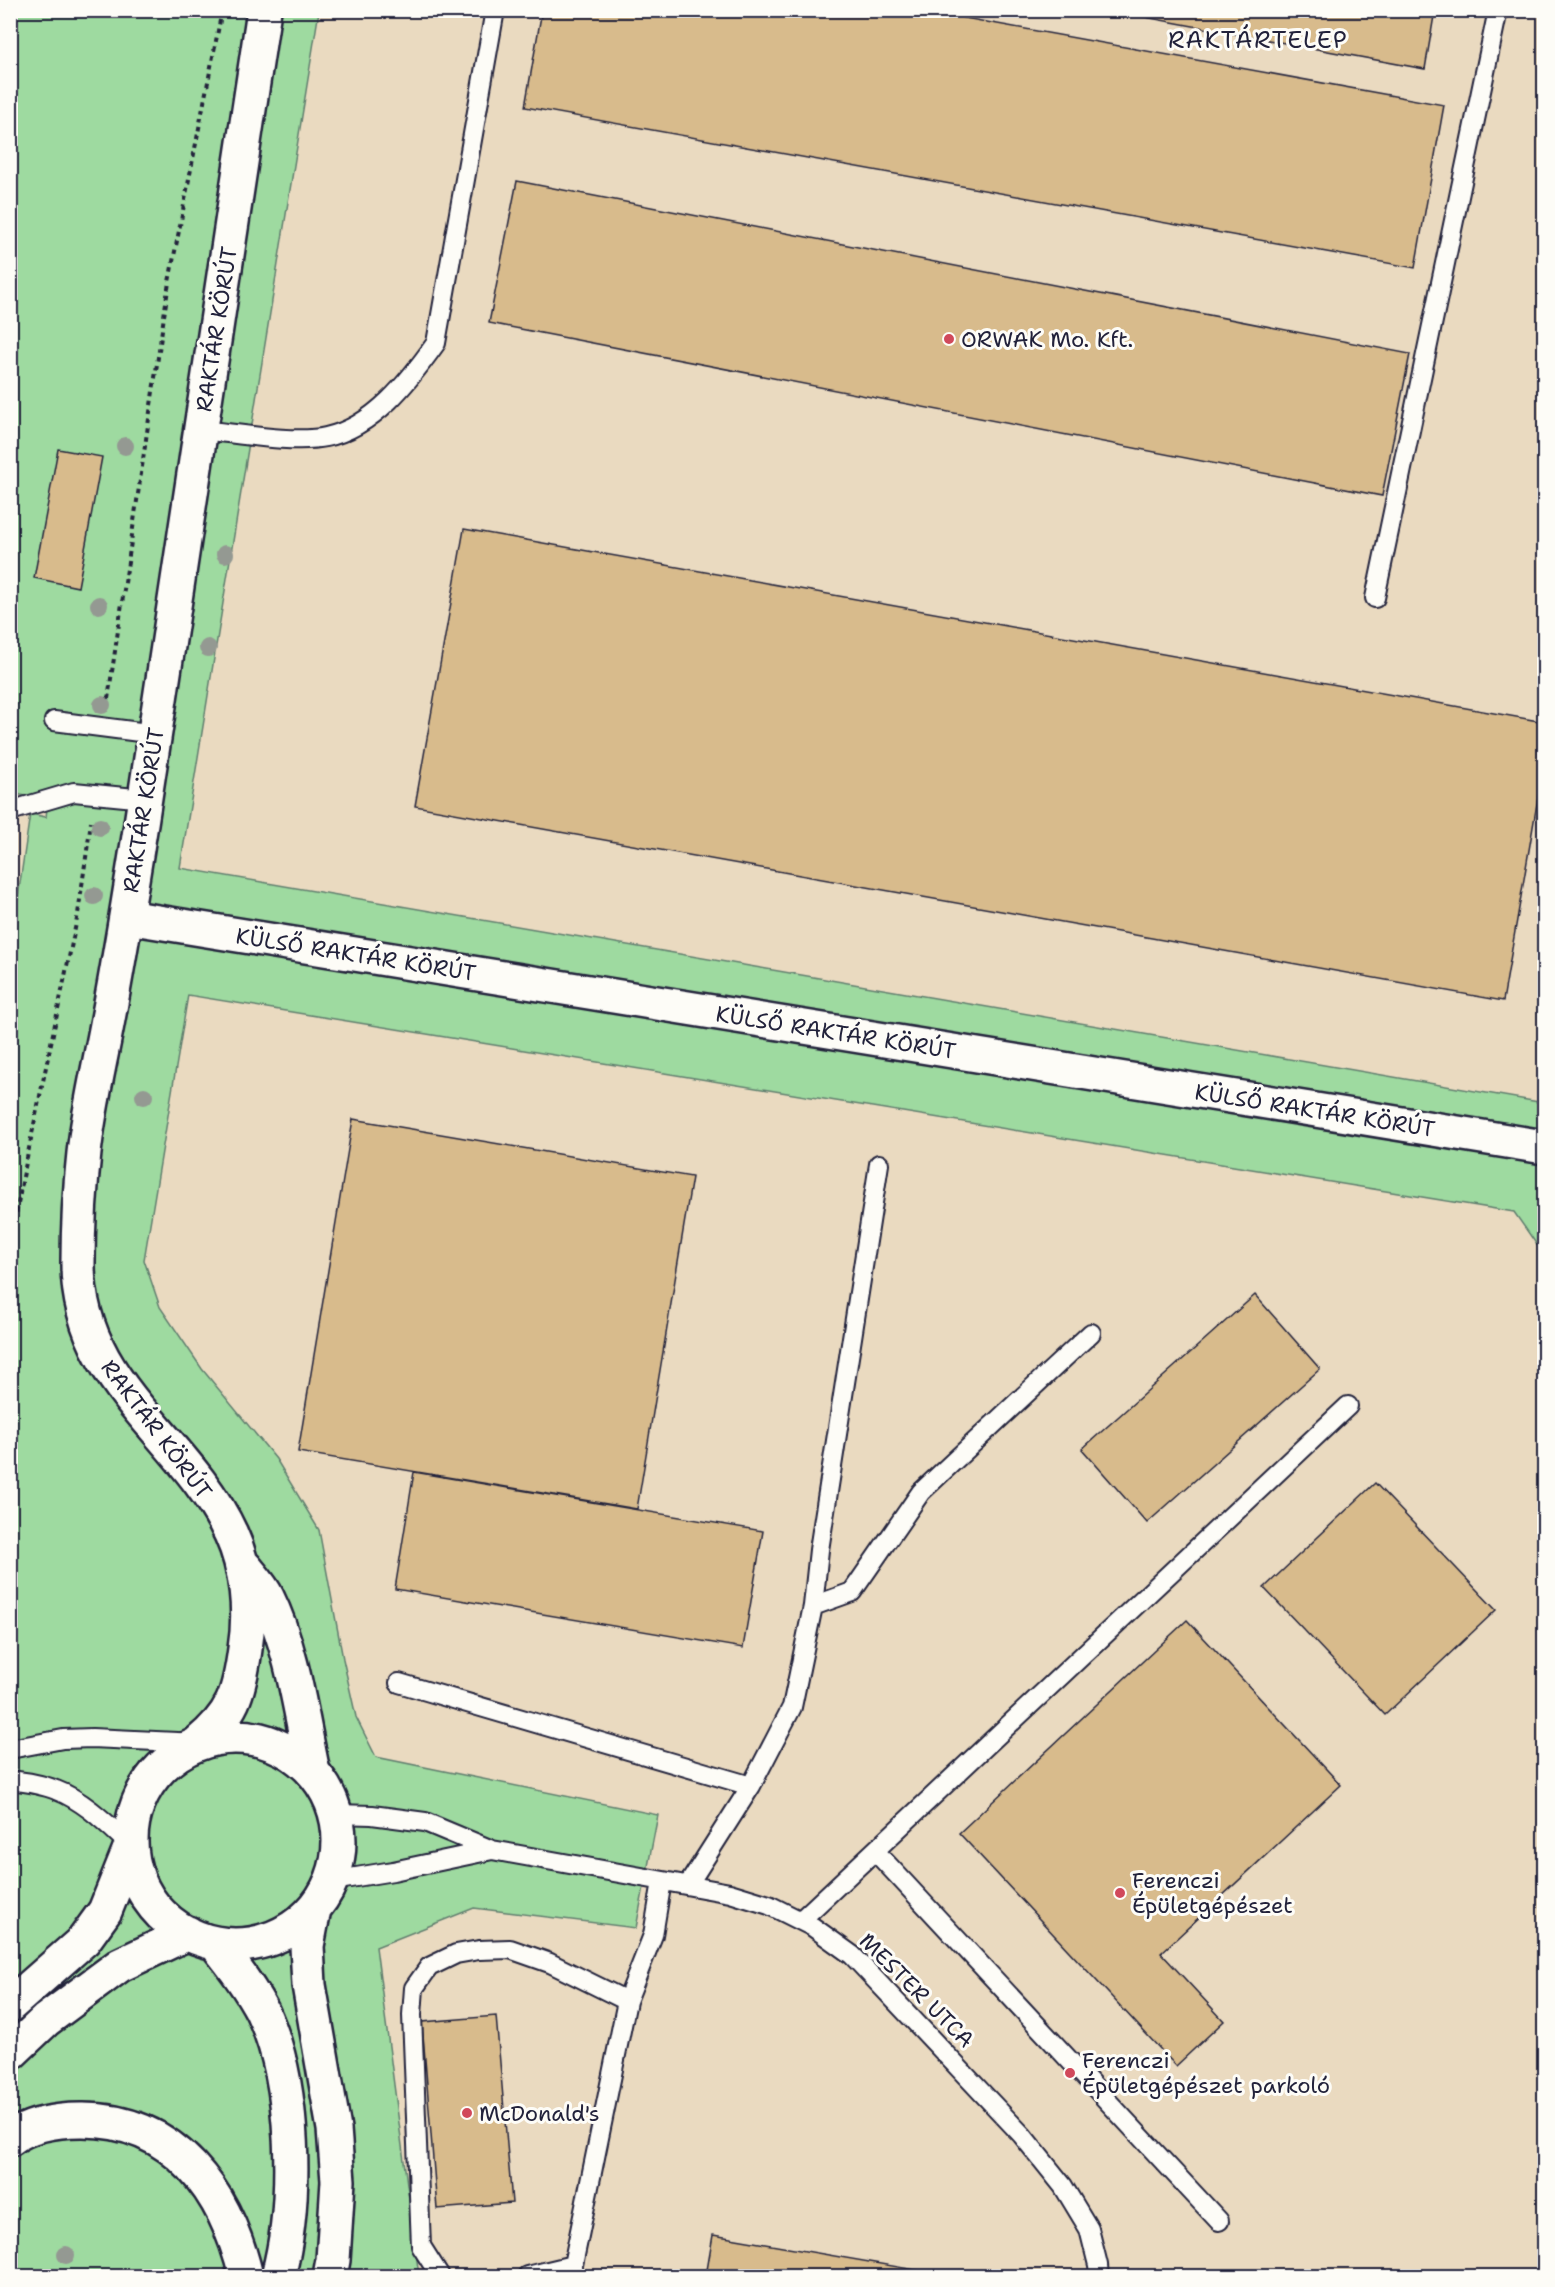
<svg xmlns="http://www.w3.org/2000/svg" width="1555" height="2287" viewBox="0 0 1555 2287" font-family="'Shantell Sans',sans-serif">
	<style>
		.built { fill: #eadac0 }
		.green { fill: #9edaa0; stroke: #607e6e; stroke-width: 1.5 }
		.building { fill: #d8bb8c; stroke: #22223b; stroke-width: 1.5 }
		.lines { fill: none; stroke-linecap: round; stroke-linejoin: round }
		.service-casing { stroke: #22223b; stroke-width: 22 }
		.minor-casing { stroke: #22223b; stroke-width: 38 }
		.path { stroke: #22223b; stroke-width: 4; stroke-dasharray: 4.5 4.5; stroke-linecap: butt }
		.service { stroke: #fdfcf7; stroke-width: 18 }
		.minor { stroke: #fdfcf7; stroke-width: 33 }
		.tree { fill: #949992 }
		.poi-dot { fill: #d1495b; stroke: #fdfcf7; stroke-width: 2 }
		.labels { text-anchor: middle; stroke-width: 6; stroke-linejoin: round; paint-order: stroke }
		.street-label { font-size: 22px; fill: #22223b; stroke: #fdfcf7 }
		.poi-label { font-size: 22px; fill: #22223b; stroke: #fdfcf7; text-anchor: start }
		.neighbourhood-label { font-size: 24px; letter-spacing: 1.5px; fill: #22223b; stroke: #fdfcf7 }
	</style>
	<rect width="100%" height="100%" fill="#f2e8d7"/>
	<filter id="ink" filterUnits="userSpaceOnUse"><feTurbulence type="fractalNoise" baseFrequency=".0167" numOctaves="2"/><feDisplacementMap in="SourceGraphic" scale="12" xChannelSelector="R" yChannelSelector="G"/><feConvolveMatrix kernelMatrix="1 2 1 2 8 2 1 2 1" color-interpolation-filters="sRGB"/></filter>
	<g filter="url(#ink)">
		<path class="built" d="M319,11h1225v1092l-1364,-235z
			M11,793l37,6 -37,283z
			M188,995l1327,217 29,43v1021h-1125l-43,-329 98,-39 162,20 22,-113 -282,-58 -20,-40 -13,-58 -141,-290 -42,-62 -16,-48z"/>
		<path class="green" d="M11,11h308l-139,857 1364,235v152l-30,-43 -1326,-217 -44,265 16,47 42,62 74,90 43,71 24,129 13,58 20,40 282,58 -22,113 -162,-20 -98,39 43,329h-408l-1,-1324 20,-138 16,3 2,-17 -38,-7z"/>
		<path class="building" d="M542,10h379l523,95 -29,163 -890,-161z
			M1107,10h328l-10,59z
			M517,181l893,173 -28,142 -893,-173z
			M58,449l44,8 -24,130 -44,-9z
			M464,529l1080,193v41l-41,238 -1088,-195z
			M353,1119l339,58 -55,332 -339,-57z
			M1255,1295l65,74 -173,154 -65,-74z
			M414,1472l349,59 -20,117 -348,-59z
			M1375,1483l121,127 -111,105 -121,-127z
			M1187,1620l154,165 -180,168 63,68 -48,45 -217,-233z
			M496,2016l16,187 -75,6 -15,-187z
			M713,2235l220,38 -1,3h-226z"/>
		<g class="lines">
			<defs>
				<path id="service" d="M201,430c34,3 93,14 125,7 48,-10 83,-56 110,-94l59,-333
					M1375,598l123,-588
					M54,721l101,13
					M10,811l64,-19 71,7
					M813,1606l39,-14 69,-100 170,-159
					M399,1683l352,103
					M10,1749l53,-10 29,-1 106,5
					M10,1780c16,2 32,4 46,10 29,11 52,35 75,56
					M336,1814l36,1 53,7 67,28 238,43 39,12 44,22 39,28 170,180 41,51 26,43 9,36 1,11
					M875,1851l344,370
					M332,1881l61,-10 99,-21
					M688,1885l63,-99 41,-79 21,-101 6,-56 60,-386
					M801,1920l547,-514
					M440,2276l-19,-30 -9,-231 2,-27 15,-21 27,-13 23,-4 31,-1 40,14 77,38
					M527,2276l46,-11 54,-264 26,-66 9,-54"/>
				<path id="minor" d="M127,917l1417,230
					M245,1567c7,9 17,19 22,30 26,52 34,119 46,175
					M131 1841a104 104 0 1 1 208 0a104 104 0 1 1-208 0Z
					M198,1743c35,-29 41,-49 47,-94 6,-37 2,-80 -14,-115 -46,-100 -154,-149 -153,-272 0,-36 2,-73 6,-109 5,-45 16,-90 24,-134 12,-63 22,-126 32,-189 42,-273 83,-546 124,-820
					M314,1909l-7,37 2,39 25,144 4,52 -5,79 -3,16
					M215,1943c18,22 34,43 47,68 34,71 36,190 16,265
					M10,2005l74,-65 21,-29 26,-65
					M10,2054l36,-34 74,-55 68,-32
					M10,2139c20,-15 47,-19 71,-19 95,-1 145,73 165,156"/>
			</defs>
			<use href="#service" class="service-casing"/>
			<use href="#minor" class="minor-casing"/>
			<path class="path" d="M108,699l61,-417 53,-272
				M10,1248l13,-71 55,-263 13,-92"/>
			<use href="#service" class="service"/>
			<use href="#minor" class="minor"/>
		</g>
		<g class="tree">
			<circle cx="125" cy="446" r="9"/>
			<circle cx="225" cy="554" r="9"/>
			<circle cx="99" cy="605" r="9"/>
			<circle cx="208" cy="648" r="9"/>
			<circle cx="102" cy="705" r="9"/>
			<circle cx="100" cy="827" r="9"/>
			<circle cx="94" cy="896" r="9"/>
			<circle cx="144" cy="1096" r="9"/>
			<circle cx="66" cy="2255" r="9"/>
		</g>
	</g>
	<g class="poi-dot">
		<circle cx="949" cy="339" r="6"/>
		<circle cx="1120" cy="1893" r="6"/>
		<circle cx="1070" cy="2073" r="6"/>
		<circle cx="467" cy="2113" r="6"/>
	</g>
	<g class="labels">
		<g class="street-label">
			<text transform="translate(216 329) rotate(-81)" y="8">RAKTÁR KÖRÚT</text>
			<text transform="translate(143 810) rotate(-81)" y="8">RAKTÁR KÖRÚT</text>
			<text transform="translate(356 954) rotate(9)" y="8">KÜLSŐ RAKTÁR KÖRÚT</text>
			<text transform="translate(836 1032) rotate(9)" y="8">KÜLSŐ RAKTÁR KÖRÚT</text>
			<text transform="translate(1315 1110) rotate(9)" y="8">KÜLSŐ RAKTÁR KÖRÚT</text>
			<text transform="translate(157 1429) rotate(53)" y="8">RAKTÁR KÖRÚT</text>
			<text transform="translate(917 1990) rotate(45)" y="8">MESTER UTCA</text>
		</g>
		<g class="poi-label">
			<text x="961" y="347">ORWAK Mo. Kft.</text>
			<text x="1132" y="1888">Ferenczi<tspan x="1132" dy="25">Épületgépészet</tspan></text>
			<text x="1082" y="2068">Ferenczi<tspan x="1082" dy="25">Épületgépészet parkoló</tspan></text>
			<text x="479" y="2121">McDonald's</text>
		</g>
		<g class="neighbourhood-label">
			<text x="1258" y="48">RAKTÁRTELEP</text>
		</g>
	</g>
	<rect width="1555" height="2287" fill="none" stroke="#fdfcf7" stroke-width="36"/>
	<rect x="18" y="18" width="1519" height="2251" fill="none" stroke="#22223b" stroke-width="2" filter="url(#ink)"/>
</svg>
